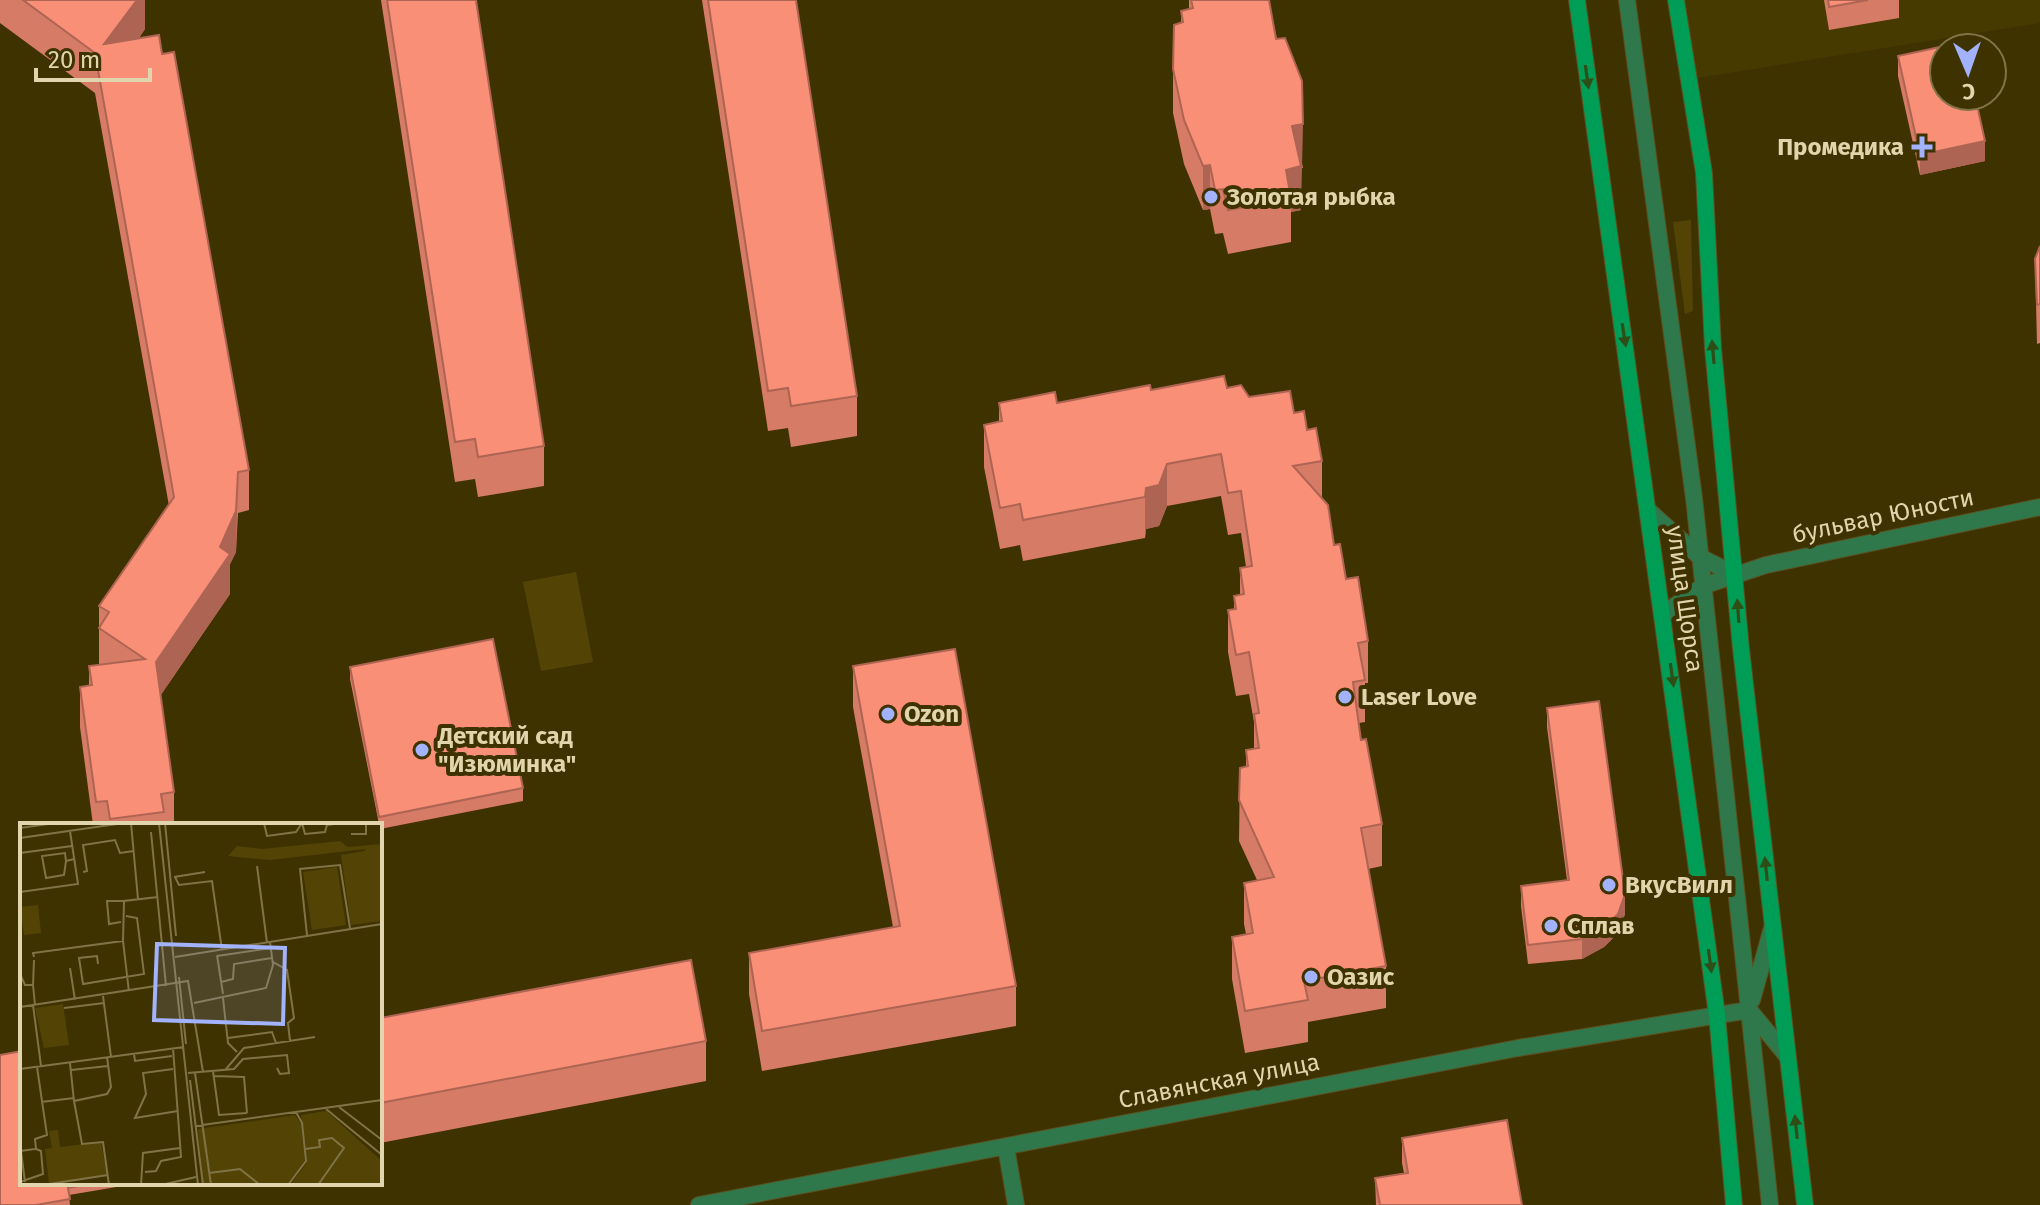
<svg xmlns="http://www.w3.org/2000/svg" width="2040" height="1205" viewBox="0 0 2040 1205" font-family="'Fira Sans',sans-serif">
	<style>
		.built { fill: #473a01 }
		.green { fill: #534406 }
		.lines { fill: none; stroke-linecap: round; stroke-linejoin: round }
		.minor-casing { stroke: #5c4f20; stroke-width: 18 }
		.tertiary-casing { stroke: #5c4f20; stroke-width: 18 }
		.secondary-casing { stroke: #5c4f20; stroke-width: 18 }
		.minor { stroke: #2e784b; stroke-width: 16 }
		.tertiary { stroke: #2e784b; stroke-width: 16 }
		.secondary { stroke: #009d56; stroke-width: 16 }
		.wall { fill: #d67b66 }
		.shaded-wall { fill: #ae6453 }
		.building { fill: #f98f77; stroke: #ae6453; stroke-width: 2 }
		.oneway { fill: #2f4d16 }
		.poi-dot { fill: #a2b2fd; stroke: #3f3201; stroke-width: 3 }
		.labels { text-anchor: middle; stroke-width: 8; stroke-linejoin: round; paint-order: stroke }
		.poi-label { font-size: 24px; font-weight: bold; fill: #e1d5ad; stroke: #3f3201; text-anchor: start }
		.street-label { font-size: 24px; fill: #e1d5ad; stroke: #3f3201 }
		.inset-road { fill: none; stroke: #807346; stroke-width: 2 }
		.view { fill: #a2b2fd; fill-opacity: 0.15; stroke: #a2b2fd; stroke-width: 4 }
		.inset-edge { fill: none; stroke: #e1d5ad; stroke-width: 4 }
	</style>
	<rect width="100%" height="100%" fill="#3f3201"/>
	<path class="built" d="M1676,0h364v23l-355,57z"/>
	<path class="green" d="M1691,220l2,91 -8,3 -12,-92z
		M576,572l17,90 -52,9 -18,-89z"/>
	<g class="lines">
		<defs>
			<path id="minor" d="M1627,0l67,498 76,707
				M1752,1000l20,-72
				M1750,1011l37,45
				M1006,1147l10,58
				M699,1205l819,-157 231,-38"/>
			<path id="tertiary" d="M1649,511l51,46 36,18
				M1663,614l40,-28 63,-21 274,-58"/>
			<path id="secondary" d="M1577,0l140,1015 17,190
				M1676,0l28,173 9,175 28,301 64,556"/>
		</defs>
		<use href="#minor" class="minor-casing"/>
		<use href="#tertiary" class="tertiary-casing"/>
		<use href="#secondary" class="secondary-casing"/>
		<use href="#minor" class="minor"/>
		<use href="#tertiary" class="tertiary"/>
		<use href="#secondary" class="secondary"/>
	</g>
	<path class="wall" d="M0,0h145v29l-6,9 23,16 87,416v40l-11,3 -2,39 -6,12v30l-70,102 14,96v33h-81l-13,-98v-40l9,-1v-20l10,-1v-59l70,-100 -74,-413 -95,-70z
		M381,0h95l68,446v40l-66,11 -3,-18 -20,3z
		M702,0h94l61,396v40l-66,11 -3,-19 -20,3z
		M1189,0h80l34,168h-2v42l-10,2v30l-63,12 -5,-21 -8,1 -5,-25 -7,1 -19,-46 -11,-51v-44l8,-46v-12l8,-2z
		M1824,0h75v18l-70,12z
		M1898,56l87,105 -65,14 -22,-99z
		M2040,246v97l-3,1 -2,-85z
		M1227,388l67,25 13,17 15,31v37l12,47 34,96v42h-3v39l-6,1 2,17 21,84v42l-14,3 18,97v42l-78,14v20l-63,11 -13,-74v-42l14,-3 -2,-10v-41l13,-3 -18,-39 1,-73 6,-1v-17l8,-1v-27l-5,-28 -13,2 -8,-44v-42l6,-1v-13l6,-1v-27l6,-1 -5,-34 -13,2 -7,-39 -54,10 -8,20 -13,3 -1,9 -122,23 -3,-16 -20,4 -16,-82v-42l15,-3v-19h58l94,-13z
		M853,666l163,320v40l-254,45 -13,-77v-41l144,-26 -40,-220z
		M350,667l173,121v13l-143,28 -30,-150z
		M1547,708l78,206 -7,19 -14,14 -22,12 -54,5 -7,-58v-20l46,-6 -20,-153z
		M380,1018l326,23v40l-326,62z
		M1402,1138l120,67h-146l-1,-27 29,-5 -2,-10z
		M22,1183h118l-71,12 1,10h-70z"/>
	<path class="shaded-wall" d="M137,0h8v29l-41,55v-40z
		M1303,124l-2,86 -10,2v-14l-5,-28 6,-44z
		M1985,141v20l-65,14v-20z
		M1210,165v44l-7,1v-44z
		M1167,464v42l-8,20 -13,3 -1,9v-41l1,-9z
		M238,472l-2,80 -6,12v30l-74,108v-40l64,-115z
		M1625,894v20l-7,19 -14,14 -22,12v-20z"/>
	<path class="building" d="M23,0h114l-33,44 55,-9 3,19 12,-2 75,418 -11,2 -2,39 -16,36 10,7 -74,108 18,130 -13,2 3,18 -54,7 -3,-18 -11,1 -16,-115 12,-2 -3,-19 56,-7 -46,-31 10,-16 -10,-6 75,-109 -79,-444z
		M387,0h89l68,446 -66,11 -3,-18 -20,3z
		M708,0h88l61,396 -66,10 -3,-18 -20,3z
		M1191,0h78l7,39 9,-1 17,43 1,43 -11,2 9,40 -15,4 5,28 -63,12 -5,-21 -8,1 -5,-25 -7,1 -19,-46 -11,-51 1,-44 9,-3 -2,-11 12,-3z
		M1828,0h40l-39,7z
		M1963,42l1,6h-20v48h31l10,45 -65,14 -22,-99z
		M2040,246v58l-3,1 -2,-46z
		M1224,376l3,12 14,-3 8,12 41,-6 4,22 10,-2 3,19 9,-2 6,33 -29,5 35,39 6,40 6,-1 6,35 12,-2 10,64 -10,2 7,37 -12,2 8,58 5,-1 16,85 -21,4 25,138 -82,15 4,19 -63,11 -13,-74 21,-4 -9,-50 30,-6 -35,-77 1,-32 8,-2 -2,-16 13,-2 -5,-34 5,-1 -10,-61 -13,3 -8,-45 8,-1 -2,-13 10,-2 -4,-26 12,-2 -11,-75 -13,2 -7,-39 -54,10 -8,21 -13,3 -1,9 -122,23 -3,-16 -20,4 -16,-83 18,-4 -3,-18 56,-11 2,11 93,-18 1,5z
		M493,639l30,149 -144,29 -29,-150z
		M955,649l61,337 -254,45 -13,-78 151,-27 -47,-260z
		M1599,701l26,193 -7,20 -14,13 -22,12 -54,6 -7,-59 48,-6 -22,-172z
		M691,960l15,81 -326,62v-85z
		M22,1051v132h72l-26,5 2,11 -34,6h-36v-150z
		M1507,1120l15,85h-142l-5,-27 33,-5 -6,-35z"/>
	<defs><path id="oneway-solid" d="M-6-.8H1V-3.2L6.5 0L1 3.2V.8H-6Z" transform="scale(2)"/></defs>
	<g class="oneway">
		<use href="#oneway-solid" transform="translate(1587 77) rotate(82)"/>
		<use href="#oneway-solid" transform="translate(1624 335) rotate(81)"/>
		<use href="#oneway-solid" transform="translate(1713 352) rotate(-95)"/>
		<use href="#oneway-solid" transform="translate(1738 611) rotate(-94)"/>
		<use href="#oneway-solid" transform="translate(1672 675) rotate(82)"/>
		<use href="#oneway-solid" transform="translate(1766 869) rotate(-96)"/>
		<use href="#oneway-solid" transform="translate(1710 961) rotate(82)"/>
		<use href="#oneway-solid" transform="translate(1796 1127) rotate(-96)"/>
	</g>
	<g class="poi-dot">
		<path d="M1918 135h8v8h8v8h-8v8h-8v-8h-8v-8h8z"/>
		<circle cx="1211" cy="197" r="8"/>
		<circle cx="1345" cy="697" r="8"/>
		<circle cx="888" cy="714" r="8"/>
		<circle cx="422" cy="750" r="8"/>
		<circle cx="1609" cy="885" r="8"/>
		<circle cx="1551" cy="926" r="8"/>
		<circle cx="1311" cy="977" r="8"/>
	</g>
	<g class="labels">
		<g class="poi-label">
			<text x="1904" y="155" text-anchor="end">Промедика</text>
			<text x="1227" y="205">Золотая рыбка</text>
			<text x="1361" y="705">Laser Love</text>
			<text x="904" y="722">Ozon</text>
			<text x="438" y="744">Детский сад<tspan x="438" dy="28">"Изюминка"</tspan></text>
			<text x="1625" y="893">ВкусВилл</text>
			<text x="1567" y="934">Сплав</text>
			<text x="1327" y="985">Оазис</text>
		</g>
		<g class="street-label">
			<text transform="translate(1883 516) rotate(-12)" y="8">бульвар Юности</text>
			<text transform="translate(1685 599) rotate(82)" y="8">улица Щорса</text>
			<text transform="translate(1219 1081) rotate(-11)" y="8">Славянская улица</text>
		</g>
	</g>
	<g transform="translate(20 823)">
		<rect width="362" height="362" fill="#3f3201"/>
		<path d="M320,18l8,6 34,-3v77l-31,4 -10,-70 24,-4v-2l-95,11 -42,-4 9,-10 25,3zM317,44l9,58 -34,5 -9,-58zM18,82l3,28 -17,2 -4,-28zM43,181l6,41 -25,3 -9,-40zM306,288l56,50v24h-92l16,-21 -5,-49zM275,292l6,9 4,38 -18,23h-84l-5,-56zM38,307l2,17 41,-5 6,33 -58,8 -4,-34 7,-1 -3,-17z" fill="#534406"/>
		<path class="inset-road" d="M111,0l7,76M139,0l39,362M145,0l11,113M244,0l3,13 29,-4 6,-9M282,0l3,11 20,-2 2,-7 7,-1M0,5l35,-5M131,9l15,154M331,11h15v-11M0,15l104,-15M0,30l52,-7M46,38l-1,-8 -23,3 4,22 18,-3 2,-14 8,-2M237,43l10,77M63,49l4,-1 -4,-26 32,-5 5,13 14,-2M154,54l31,-5M155,54l4,8 33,-4 10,69M0,69l58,-8 -8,-53M101,99l-12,2 -2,-23h17M287,112l-7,-66 40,-4 10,63M103,118l1,-40 34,-4M197,132l6,39M197,133l54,-8M14,134l-1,-4 90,-12 6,51M155,134l207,-33M253,139l14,8 7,48 -6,5 2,18M78,141l-1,-8 -18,2 4,26 61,-10 -7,-56 -11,-2M50,145l5,32M0,151l5,11h8l2,20M159,154l7,67M201,159l12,-3 1,-15 38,-6M13,162l1,-25M83,173l8,61M203,175l5,45 9,9M174,180l72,-15 7,-23 -3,-23M13,182l8,61M0,184l168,-26 15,91M44,185l40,-5M208,215l44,-6 4,11M114,231l1,7 37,-5M50,240l4,38 33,-7 4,-7 -4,-30M0,246l164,-22M153,246l-30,4 3,21 -11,24 43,-7M206,246l18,-21 71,-11M51,247l37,-4M193,248l6,44 28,-2M168,250l46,-4 9,-10 44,-4 2,18 -9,1 -3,-6M175,250l16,112M194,253l30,1 3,36M170,257l13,105M54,278l8,43 21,-2 6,43M21,279l33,-4M319,284l43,33M306,286l56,46M175,303l187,-26M285,326l15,-2 -1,-7 13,-2 12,10 -26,37M0,328l16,-2 -1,-10 12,-4 -10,-68M1,328l4,31M125,349l11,-1 5,-10 20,-4 -8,-109M189,350l31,-4 20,16M0,359l23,-8 -2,-23 -5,-2M29,361l59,-9M121,362l2,-32 37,-5M141,362l35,-8M268,362l18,-24 -4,-38 -6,-11"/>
		<path class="view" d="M137,121l128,4 -2,76 -129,-4z"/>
		<rect width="362" height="362" class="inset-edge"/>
	</g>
	<g transform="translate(1968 72) rotate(178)"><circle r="38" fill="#3f3201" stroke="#807346" stroke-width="2"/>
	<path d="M0-6L14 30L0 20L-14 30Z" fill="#a2b2fd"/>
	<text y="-12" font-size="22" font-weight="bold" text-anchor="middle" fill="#e1d5ad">С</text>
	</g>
	<path d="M36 68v12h114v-12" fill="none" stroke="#e1d5ad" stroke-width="4"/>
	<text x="48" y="68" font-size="24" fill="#e1d5ad" stroke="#3f3201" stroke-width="6" paint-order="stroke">20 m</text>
</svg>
